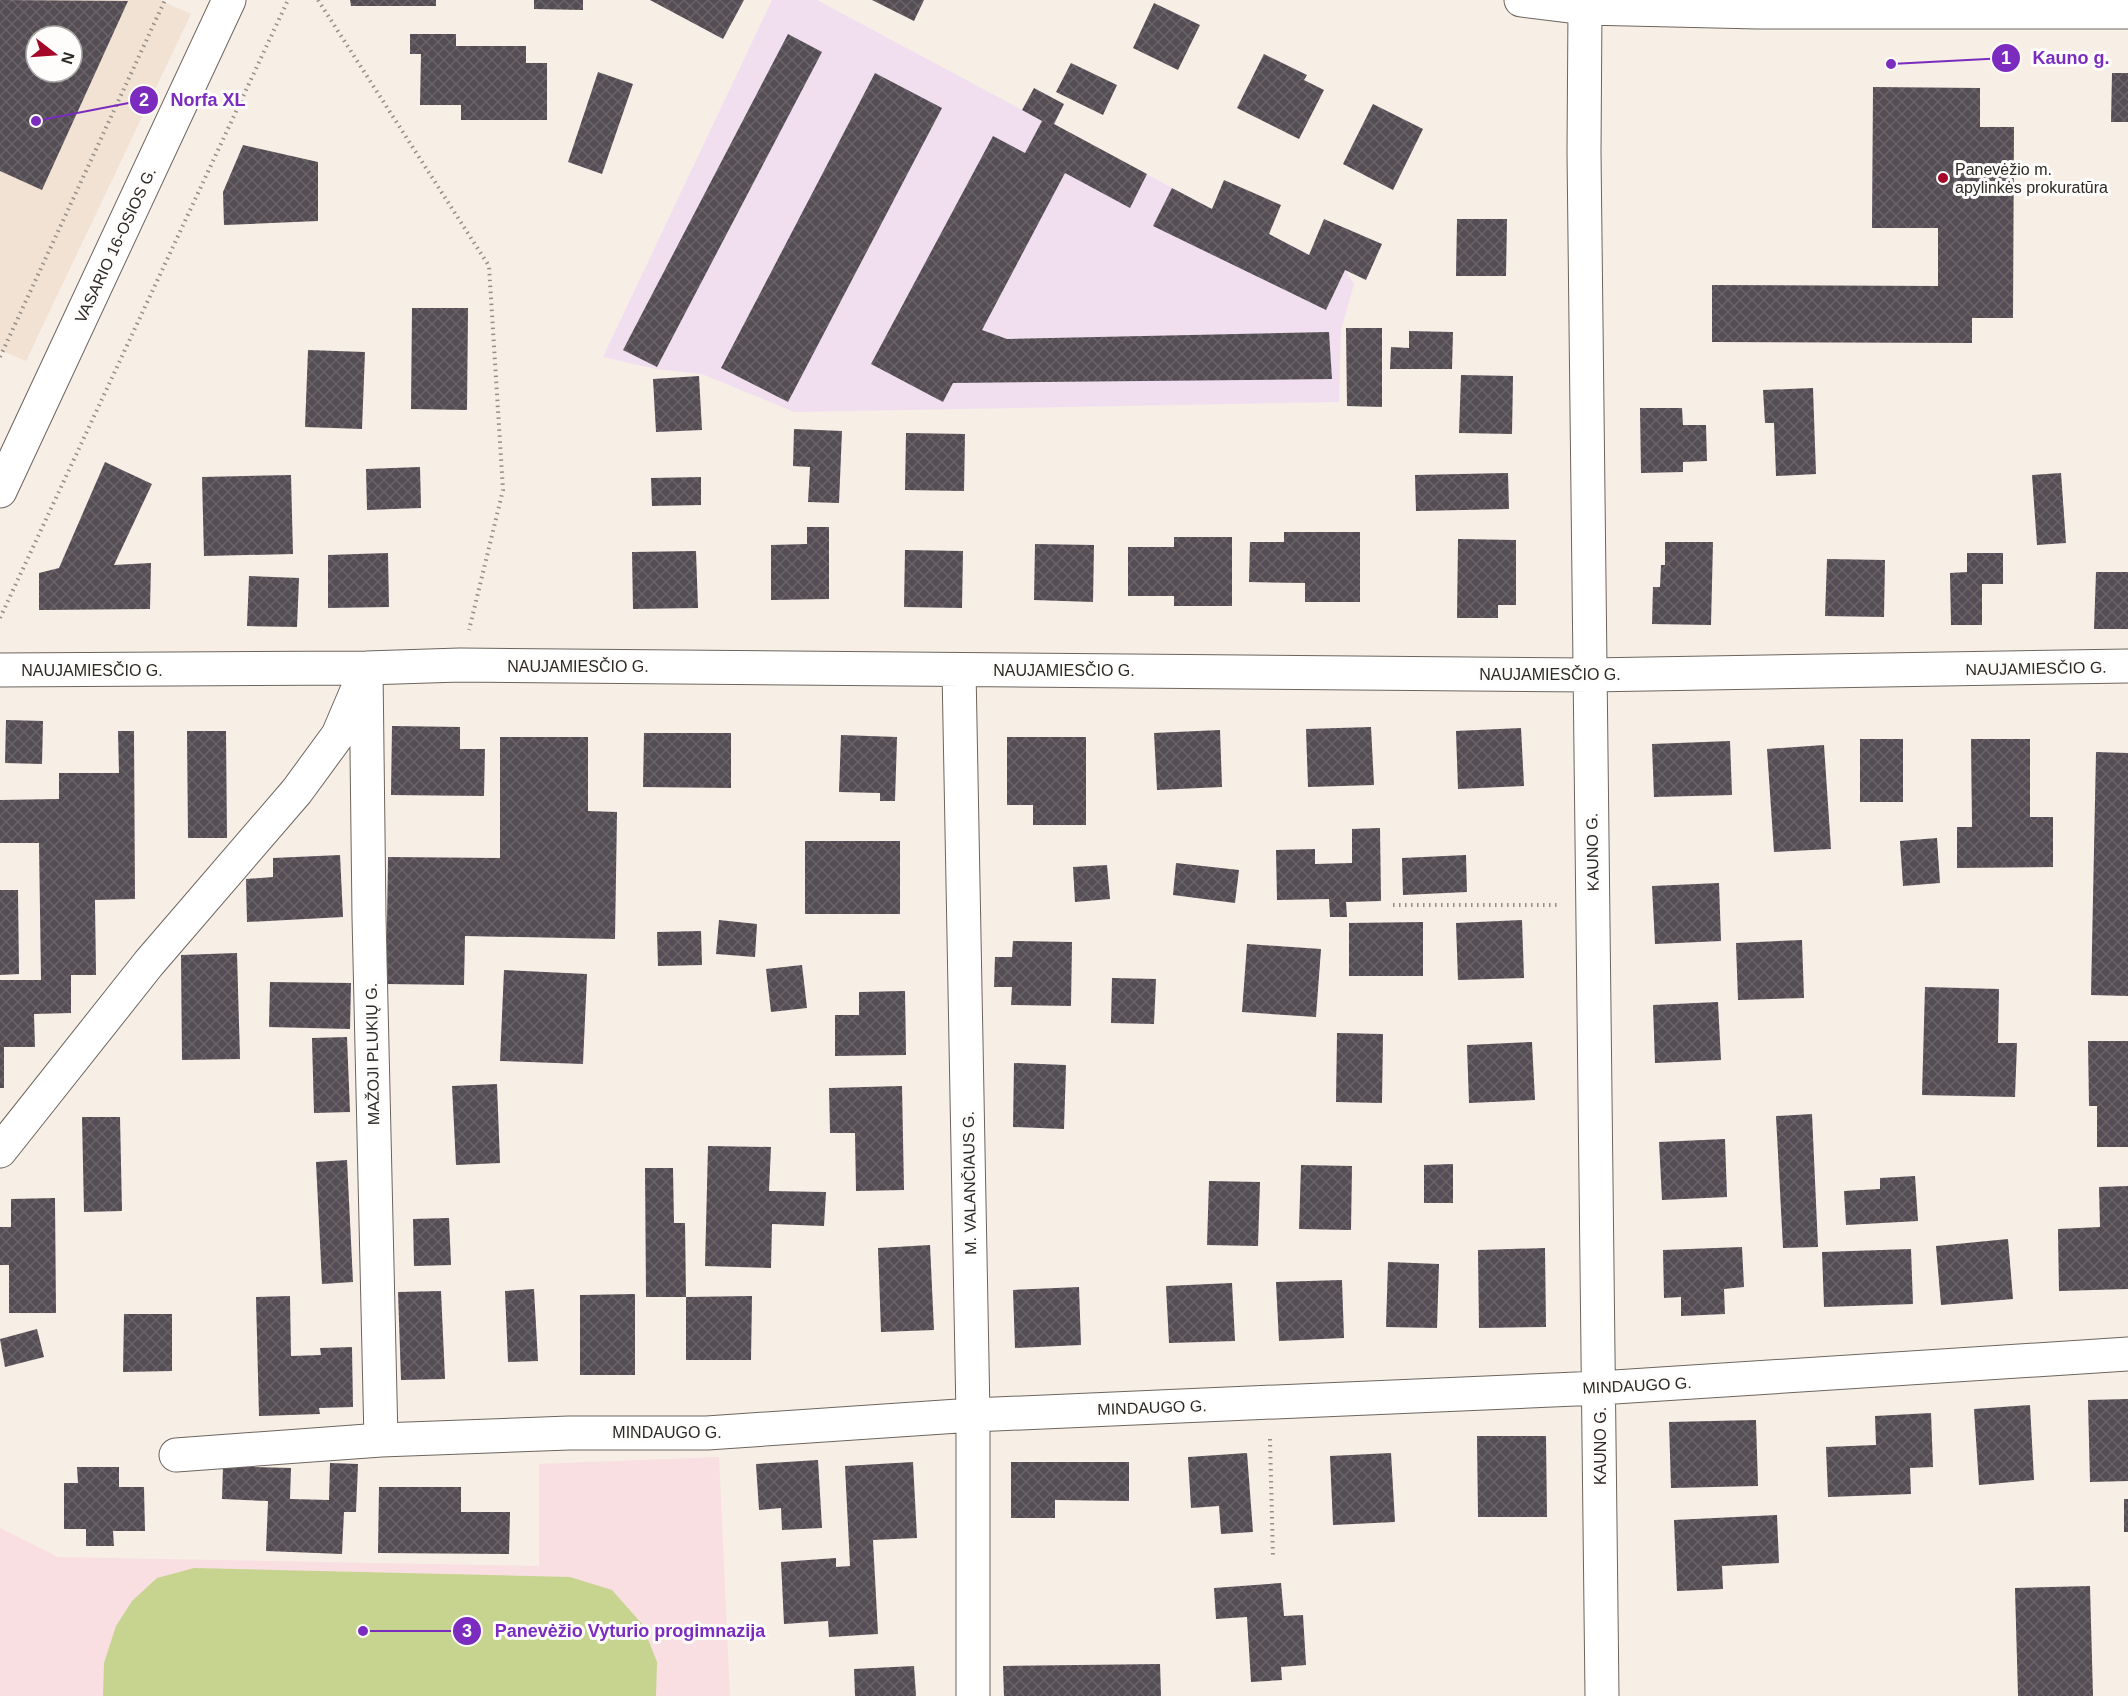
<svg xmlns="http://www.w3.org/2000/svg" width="2128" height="1696" viewBox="0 0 2128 1696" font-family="Arial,sans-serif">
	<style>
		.built { fill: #f1e2d4; fill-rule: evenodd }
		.industrial { fill: #f1dff0 }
		.education { fill: #f9dee2 }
		.pitch { fill: #c6d48f }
		.building { fill: url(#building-cross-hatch); fill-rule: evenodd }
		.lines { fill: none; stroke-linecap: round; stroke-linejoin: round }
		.street-casing { stroke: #6c655e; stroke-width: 35 }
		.secondary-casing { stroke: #6c655e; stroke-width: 35 }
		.path { stroke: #948e88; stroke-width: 4; stroke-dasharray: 1.5 4.5; stroke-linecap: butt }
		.street { stroke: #fff; stroke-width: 33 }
		.secondary { stroke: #fff; stroke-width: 33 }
		.poi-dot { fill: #a40728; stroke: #fefdfb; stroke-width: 2 }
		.labels { text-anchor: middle; stroke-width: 6; stroke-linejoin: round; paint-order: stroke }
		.poi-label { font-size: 16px; fill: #2c2926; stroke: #fefdfb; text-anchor: start }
		.street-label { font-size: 16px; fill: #2c2926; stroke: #fefdfb }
		.leader { fill: none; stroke: #7b2cbf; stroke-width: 2 }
		.callout-dot { fill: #7b2cbf; stroke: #fefdfb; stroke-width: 2 }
		.mark-label { font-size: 18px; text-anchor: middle; font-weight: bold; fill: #fff }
		.callout-label { font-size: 18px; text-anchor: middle; font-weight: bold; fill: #7b2cbf; stroke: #fefdfb; stroke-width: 6; stroke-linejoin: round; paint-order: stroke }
	</style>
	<defs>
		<pattern id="building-cross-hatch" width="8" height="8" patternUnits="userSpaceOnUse" patternTransform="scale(1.5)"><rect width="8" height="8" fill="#544d54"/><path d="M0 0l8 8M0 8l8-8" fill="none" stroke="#6a6469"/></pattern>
	</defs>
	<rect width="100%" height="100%" fill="#f7eee6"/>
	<path class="built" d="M0,0h160l31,14 -165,347 -26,-11zM36,36h36v36h-36z"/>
	<path class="industrial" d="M772,0h45l205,110 20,11 12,3 157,85 134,61 9,14 -13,46 -2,72 -545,10 -92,-38 -46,-5 -53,-12z"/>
	<path class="education" d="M719,1457l11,239h-730v-168l58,29 481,9v-102z"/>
	<path class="pitch" d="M194,1568l376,9 42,13 30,34 15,38 -1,34h-553l1,-33 12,-37 16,-25 25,-23z"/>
	<path class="building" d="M0,0l128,1 -86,189 -42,-19zM36,36h36v36h-36z
		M350,0h86v6h-85z
		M534,0h49v10l-49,-1z
		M650,0h94l-21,39z
		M872,0h52l-10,21z
		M1154,3l46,22 -22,45 -45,-22z
		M410,34h46v12h70v17h21v57h-86v-15h-41l1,-51h-11z
		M788,34l34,18 -165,315 -34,-17z
		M1264,54l43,21 -3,5 20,10 -25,49 -62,-31z
		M1071,63l46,22 -14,30 -47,-23z
		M598,72l35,12 -31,90 -34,-12z
		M875,73l67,35 -154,294 -67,-34z
		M2112,73h16v49h-17z
		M1873,87l107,1v39h34l-1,191h-41v25l-260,-1v-57l226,1v-58h-66z
		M1034,88l30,16 -10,20 93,50 -17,34 -65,-35 -83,157 25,9 322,-7 3,47 -379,4 -10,19 -72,-38 122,-228 32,17 17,-32 -20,-11z
		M1373,104l50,25 -30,61 -50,-26z
		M243,145l75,17v59l-94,4 -1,-33z
		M1224,180l57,25 -12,29 40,21 15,-36 58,25 -16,36 -21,-10 -19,40 -173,-84 19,-38 40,21z
		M1457,219h50l-1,57h-50z
		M412,308h56l-1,102 -56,-1z
		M1346,328h36v79l-35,-1z
		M1409,331l44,1 -1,37h-62l1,-22 18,1z
		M308,350l57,2 -3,77 -57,-2z
		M1461,375l52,1 -1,58 -53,-1z
		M699,376l3,54 -46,2 -3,-53z
		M1813,388l3,86 -40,2 -2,-53h-9l-2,-33z
		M1640,408h42l1,17h23l1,36 -24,1v10l-42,1z
		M794,429l48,2 -3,72 -31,-1 2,-35 -17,-1z
		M906,433l59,1 -1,57 -59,-1z
		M105,462l47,22 -38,81 37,-2 -1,46 -111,1v-37l20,-5z
		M420,467l1,41 -54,2 -1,-41z
		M1508,473l1,36 -93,2 -1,-36z
		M2061,473l5,70 -29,2 -5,-70z
		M291,475l2,79 -89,2 -2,-79z
		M701,477v28l-49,1 -1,-28z
		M807,527h22v72l-58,1v-55l36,-1z
		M1284,532h76v70h-55v-19l-56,-1 1,-40h34z
		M1174,537h58v69h-58v-10h-46v-49h46z
		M1458,539l58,1v65h-18v13h-41z
		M1665,542h48l-2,83 -59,-1 1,-37h7l1,-22h4z
		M1035,544l59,1 -1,57 -59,-2z
		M905,550l58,1 -1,57 -58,-1z
		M696,551l2,57 -65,1 -1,-57z
		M388,553l1,54 -61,1v-53z
		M1967,553h36v31h-21v41h-31l-1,-52 17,-1z
		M1827,559l58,1 -1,57 -59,-1z
		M2096,572h32v57h-34z
		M249,576l50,2 -2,49 -50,-1z
		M6,720l37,1 -1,43 -37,-1z
		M392,726l68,1v22h25l-1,47 -93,-1z
		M1371,727l3,58 -66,2 -2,-58z
		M1521,728l3,58 -66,3 -2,-58z
		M1220,730l2,57 -65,3 -3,-57z
		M118,731h16l1,168 -40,1 1,75h-25v38l-37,1 1,33h-31v41h-4v-108h41l-2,-137h-39v-43l59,-1v-26h60z
		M187,731h39l1,107h-39z
		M644,733h87v55l-88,-1z
		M841,735l56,2 -2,64h-15v-8l-41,-1z
		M500,737h88v74l29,1 -2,127 -150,-3 -1,49 -78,-1 2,-127 112,1z
		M1007,737h79v88h-53v-20h-26z
		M1860,739h43v63h-43z
		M1971,739h59v78h23v50l-96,1v-41h15z
		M1730,741l2,54 -78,2 -2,-53z
		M1824,745l7,104 -57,3 -7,-103z
		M2096,752l32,1v243l-37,-1z
		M1380,828l1,73 -35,1 1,15h-17l-1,-18 -52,1 -1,-50 39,-1v15l37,-1v-34z
		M1937,838l3,45 -37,3 -3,-45z
		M805,841h95v73h-95z
		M340,855l3,62 -96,5 -1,-43 27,-2v-19z
		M1466,855l1,37 -64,3 -1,-37z
		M1176,863l63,7 -4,33 -62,-8z
		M1107,865l3,34 -35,3 -2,-35z
		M1719,883l2,58 -66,3 -3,-58z
		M0,890h18l1,84 -19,1z
		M719,920l38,4 -2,33 -39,-3z
		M1522,920l2,58 -66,2 -2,-57z
		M1423,922v54h-74v-53z
		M701,931l1,34 -44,1 -1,-34z
		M1802,940l2,58 -66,2 -2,-57z
		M1013,941l59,1 -1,64 -60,-1 1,-18h-18l1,-30h17z
		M1247,944l74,5 -5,68 -74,-5z
		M237,953l3,106 -58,1 -1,-105z
		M802,965l5,43 -36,4 -5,-43z
		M504,970l83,4 -4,90 -83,-3z
		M1112,978l44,1 -2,45 -43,-1z
		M270,982l81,1 -1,46 -81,-2z
		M1925,987l74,2 -1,54h19l-2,54 -93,-2z
		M905,991l1,64 -71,1v-41h24v-23z
		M1718,1002l3,58 -66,3 -2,-58z
		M1337,1033l46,1 -1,69 -46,-1z
		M347,1037l3,75 -36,1 -2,-75z
		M2088,1041h40v106h-31v-41h-8z
		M1532,1042l3,58 -66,3 -2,-58z
		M1014,1063l52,2 -2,64 -51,-2z
		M497,1084l3,79 -44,2 -4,-79z
		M902,1086l2,104 -48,1 -1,-58h-25l-1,-45z
		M1812,1114l6,133 -35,1 -7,-132z
		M82,1117h38l2,94 -38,1z
		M1725,1139l2,58 -65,3 -3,-58z
		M708,1146l63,1 -2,44 57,1 -2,34 -52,-2 -1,44 -66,-2z
		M347,1160l6,122 -31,2 -6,-122z
		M1453,1164v39h-29v-38z
		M1301,1165l51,1 -1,64 -52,-1z
		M645,1168h28l1,55h11l1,74 66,-1 -1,64h-65v-63h-40z
		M1915,1176l3,45 -72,4 -2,-34 36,-2v-11z
		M1209,1181l51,1 -2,64 -51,-1z
		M2128,1186v103l-69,2 -1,-62 42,-2 -1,-40z
		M55,1198l1,115h-47v-48h-9v-38h11v-28z
		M449,1218l2,47 -37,1 -1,-47z
		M2008,1239l5,60 -72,6 -5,-59z
		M930,1245l4,85 -53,2 -3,-84z
		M1742,1247l2,40 -20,2 1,25 -44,2v-19l-17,1 -1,-48z
		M1545,1248l1,79 -67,1 -1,-78z
		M1911,1249l2,55 -89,3 -2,-55z
		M1388,1262l51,2 -2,64 -51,-1z
		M1342,1280l2,58 -65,3 -3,-59z
		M1232,1283l3,58 -66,2 -3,-57z
		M1079,1287l2,58 -66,3 -2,-58z
		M534,1289l4,72 -30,1 -3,-71z
		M441,1291l4,88 -44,1 -3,-88z
		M635,1294v81h-55v-80z
		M290,1296l1,60 30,-1 -1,-7 32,-1 1,60 -34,1 1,6 -61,2 -3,-119z
		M124,1314h48v57l-49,1z
		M37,1329l7,28 -39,10 -5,-28z
		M2128,1399v82l-38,1 -2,-82z
		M2030,1405l4,75 -55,5 -5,-76z
		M1931,1413l2,54 -23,1 1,26 -83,3 -2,-50 50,-2 -1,-29z
		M1756,1420l2,66 -87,2 -2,-66z
		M1477,1436h69l1,81h-69z
		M1247,1453l6,79 -32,2 -2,-28 -28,2 -3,-51z
		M1391,1453l4,69 -62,3 -3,-69z
		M818,1460l4,68 -40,2 -1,-22 -22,2 -3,-46z
		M913,1462l4,76 -44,2 5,94 -49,3 -1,-16 -44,3 -3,-62 55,-4v9l14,-1 -5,-100z
		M1011,1462h118v39l-74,-1v18h-44z
		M330,1463l28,1 -2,48h-12l-2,42 -76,-3 2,-50 -46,-2 1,-33 68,2 -1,31 39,1z
		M77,1467h42v20h25l1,44h-32l1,15h-28v-17h-22v-46h14z
		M379,1487h82v25h49l-1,42 -131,-1z
		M2124,1499h4v33h-4z
		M1777,1515l2,48 -57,3 1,23 -46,2 -3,-71z
		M1281,1583l3,33 19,-1 3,50 -25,2 1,13 -31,2 -4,-65 -31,2 -2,-31z
		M2090,1586l3,110h-75l-3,-108z
		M1160,1664l1,32h-157l-1,-30z
		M914,1666l2,30h-61l-1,-27z"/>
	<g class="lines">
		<defs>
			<path id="street" d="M1521,0l64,8 173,4h370
				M1585,8l-1,144 18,1544
				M366,668l3,248 12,524
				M0,670l366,-2 94,-3 1130,10 538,-9
				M959,670l14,745v281
				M0,1151l149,-188 148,-172 41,-56 23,-54
				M176,1455l205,-15 188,-7h138l266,-18 626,-27 529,-34"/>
			<path id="secondary" d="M0,491l229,-491"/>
		</defs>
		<use href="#street" class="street-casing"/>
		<use href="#secondary" class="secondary-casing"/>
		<path class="path" d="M318,0l171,266 14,224 -34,140
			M0,357l165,-357
			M0,618l288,-618
			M1393,905h164
			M1270,1439l3,119"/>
		<use href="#street" class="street"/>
		<use href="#secondary" class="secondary"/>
	</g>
	<circle class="poi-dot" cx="1943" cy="178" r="6"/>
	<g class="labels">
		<g class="poi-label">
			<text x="1955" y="175">Panevėžio m.<tspan x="1955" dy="18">apylinkės prokuratūra</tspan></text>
		</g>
		<g class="street-label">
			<text transform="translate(115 245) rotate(-65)" y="6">VASARIO 16-OSIOS G.</text>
			<text x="578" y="672">NAUJAMIESČIO G.</text>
			<text transform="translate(2036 668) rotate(-1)" y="6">NAUJAMIESČIO G.</text>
			<text x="92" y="676">NAUJAMIESČIO G.</text>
			<text x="1064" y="676">NAUJAMIESČIO G.</text>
			<text x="1550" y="680">NAUJAMIESČIO G.</text>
			<text transform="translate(1592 852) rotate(-91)" y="6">KAUNO G.</text>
			<text transform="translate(372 1054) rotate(-91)" y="6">MAŽOJI PLUKIŲ G.</text>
			<text transform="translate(969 1183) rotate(-91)" y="6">M. VALANČIAUS G.</text>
			<text transform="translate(1637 1385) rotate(-3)" y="6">MINDAUGO G.</text>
			<text transform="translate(1152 1407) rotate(-2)" y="6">MINDAUGO G.</text>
			<text x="667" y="1438">MINDAUGO G.</text>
			<text transform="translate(1600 1446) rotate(-90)" y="6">KAUNO G.</text>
		</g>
	</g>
	<path class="leader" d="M1891 64L2006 58M36 121L144 100M363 1631L467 1631"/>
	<g class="callout-dot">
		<circle cx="1891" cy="64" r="6"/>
		<circle cx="36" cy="121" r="6"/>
		<circle cx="363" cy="1631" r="6"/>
		<circle cx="2006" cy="58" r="15"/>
		<circle cx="144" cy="100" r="15"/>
		<circle cx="467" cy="1631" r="15"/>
	</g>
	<g class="mark-label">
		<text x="2006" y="64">1</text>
		<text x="144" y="106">2</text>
		<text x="467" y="1637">3</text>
	</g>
	<g class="callout-label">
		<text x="2071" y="64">Kauno g.</text>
		<text x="208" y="106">Norfa XL</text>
		<text x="630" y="1637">Panevėžio Vyturio progimnazija</text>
	</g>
	<g transform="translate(54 54) rotate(107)"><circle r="28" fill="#fefdfb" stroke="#aaa8a6" stroke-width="1.5"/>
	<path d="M0-4.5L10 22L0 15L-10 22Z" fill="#a40728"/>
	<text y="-9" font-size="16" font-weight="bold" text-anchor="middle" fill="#2c2926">N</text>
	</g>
</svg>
